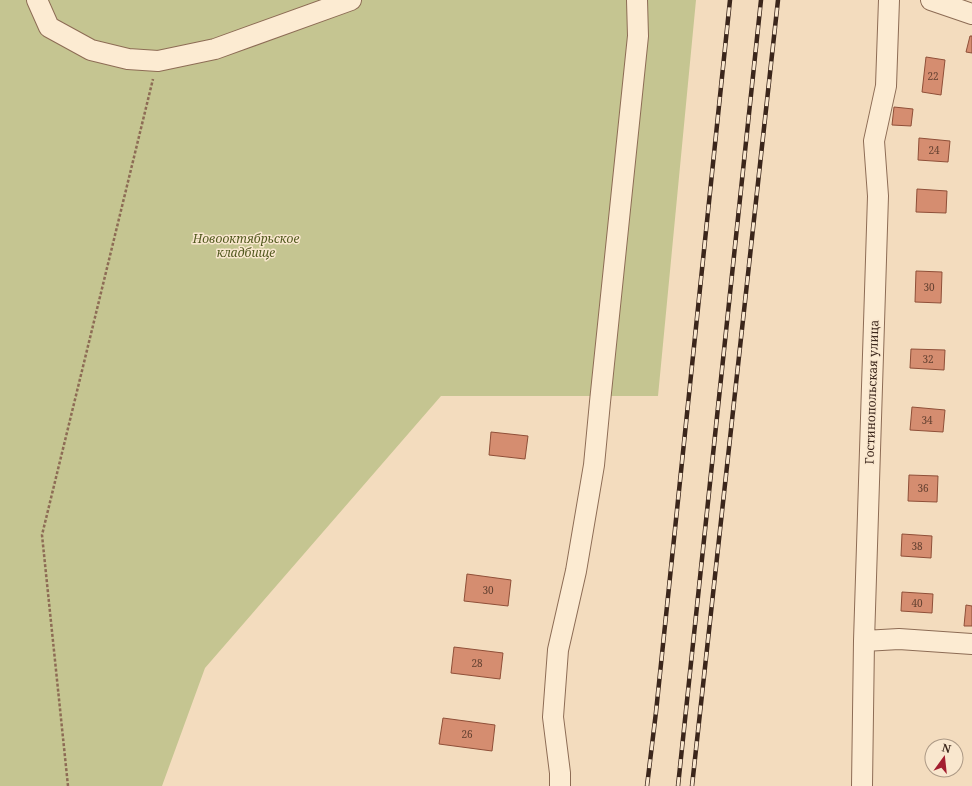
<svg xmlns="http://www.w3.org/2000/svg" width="972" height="786" viewBox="0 0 972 786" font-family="'Noto Serif',serif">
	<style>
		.cemetery { fill: #c5c591 }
		.building { fill: #d58d70; stroke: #8f4f38 }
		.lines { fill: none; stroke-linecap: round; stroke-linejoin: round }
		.minor-casing { stroke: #8d6c55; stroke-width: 22 }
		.path { stroke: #8d6c55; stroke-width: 2.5; stroke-dasharray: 3 2; stroke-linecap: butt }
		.minor { stroke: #fcebd2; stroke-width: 20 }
		.rail-casing { stroke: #3b261b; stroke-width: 4.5 }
		.rail { stroke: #f9e7ce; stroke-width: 3; stroke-dasharray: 9; stroke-linecap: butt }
		.labels { text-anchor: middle; stroke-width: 3; stroke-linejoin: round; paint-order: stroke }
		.number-label { font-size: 10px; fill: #624030 }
		.park-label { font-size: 12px; font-style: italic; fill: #52591f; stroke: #f9e7ce }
		.street-label { font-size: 12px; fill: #3b261b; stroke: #f9e7ce }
	</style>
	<rect width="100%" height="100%" fill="#f3dcbe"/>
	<path class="cemetery" d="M0,0h696l-38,396h-217l-236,272 -43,118h-162z"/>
	<path class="building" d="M970,36h2v17l-6,-1z
		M926,57l19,3 -4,35 -19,-3z
		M894,107l19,2 -2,17 -19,-1z
		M919,138l31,3 -2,21 -30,-2z
		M917,189l30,2 -1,22 -30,-1z
		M916,271l26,1 -1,31 -26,-1z
		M911,349l34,1 -1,20 -34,-2z
		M912,407l33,3 -2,22 -33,-2z
		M491,432l37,4 -3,23 -36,-4z
		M909,475l29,1 -1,26 -29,-1z
		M902,534l30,2 -1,22 -30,-2z
		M467,574l44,6 -3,26 -44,-5z
		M902,592l31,2 -1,19 -31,-2z
		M966,605l6,1v20h-8z
		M454,647l49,6 -3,26 -49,-6z
		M443,718l52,7 -3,26 -53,-7z"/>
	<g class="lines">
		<defs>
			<path id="minor" d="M37,0l12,27 42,23 37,9 30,2 57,-12 136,-49
				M931,0l41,14
				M864,641l35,-2 73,5
				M560,786v-13l-7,-56 5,-67 18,-79 18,-106 6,-63 38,-366 -1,-36
				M862,786l2,-145 14,-445 -4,-55 12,-55 3,-86"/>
		</defs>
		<use href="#minor" class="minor-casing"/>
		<path class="path" d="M68,786l-26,-251 111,-456"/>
		<use href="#minor" class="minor"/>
		<defs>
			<path id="rail" d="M647,786l9,-74 74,-712
				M678,786l83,-786
				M692,786l86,-786"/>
		</defs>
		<use href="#rail" class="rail-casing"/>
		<use href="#rail" class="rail"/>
	</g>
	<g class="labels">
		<g class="number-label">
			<text x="933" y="80">22</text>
			<text x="934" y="154">24</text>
			<text x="929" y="291">30</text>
			<text x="928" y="363">32</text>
			<text x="927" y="424">34</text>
			<text x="923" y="492">36</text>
			<text x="917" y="550">38</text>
			<text x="488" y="594">30</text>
			<text x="917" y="607">40</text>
			<text x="477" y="667">28</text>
			<text x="467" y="738">26</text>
		</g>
		<g class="park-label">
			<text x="246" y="243">Новооктябрьское<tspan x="246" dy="14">кладбище</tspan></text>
		</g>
		<g class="street-label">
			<text transform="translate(872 392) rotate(-88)" y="4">Гостинопольская улица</text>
		</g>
	</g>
	<g transform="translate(944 758) rotate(15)"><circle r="19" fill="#f9e7ce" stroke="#ad9a86"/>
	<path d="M0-3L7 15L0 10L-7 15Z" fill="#a31e2f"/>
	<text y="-6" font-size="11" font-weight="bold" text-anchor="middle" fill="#3b261b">N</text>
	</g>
</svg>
